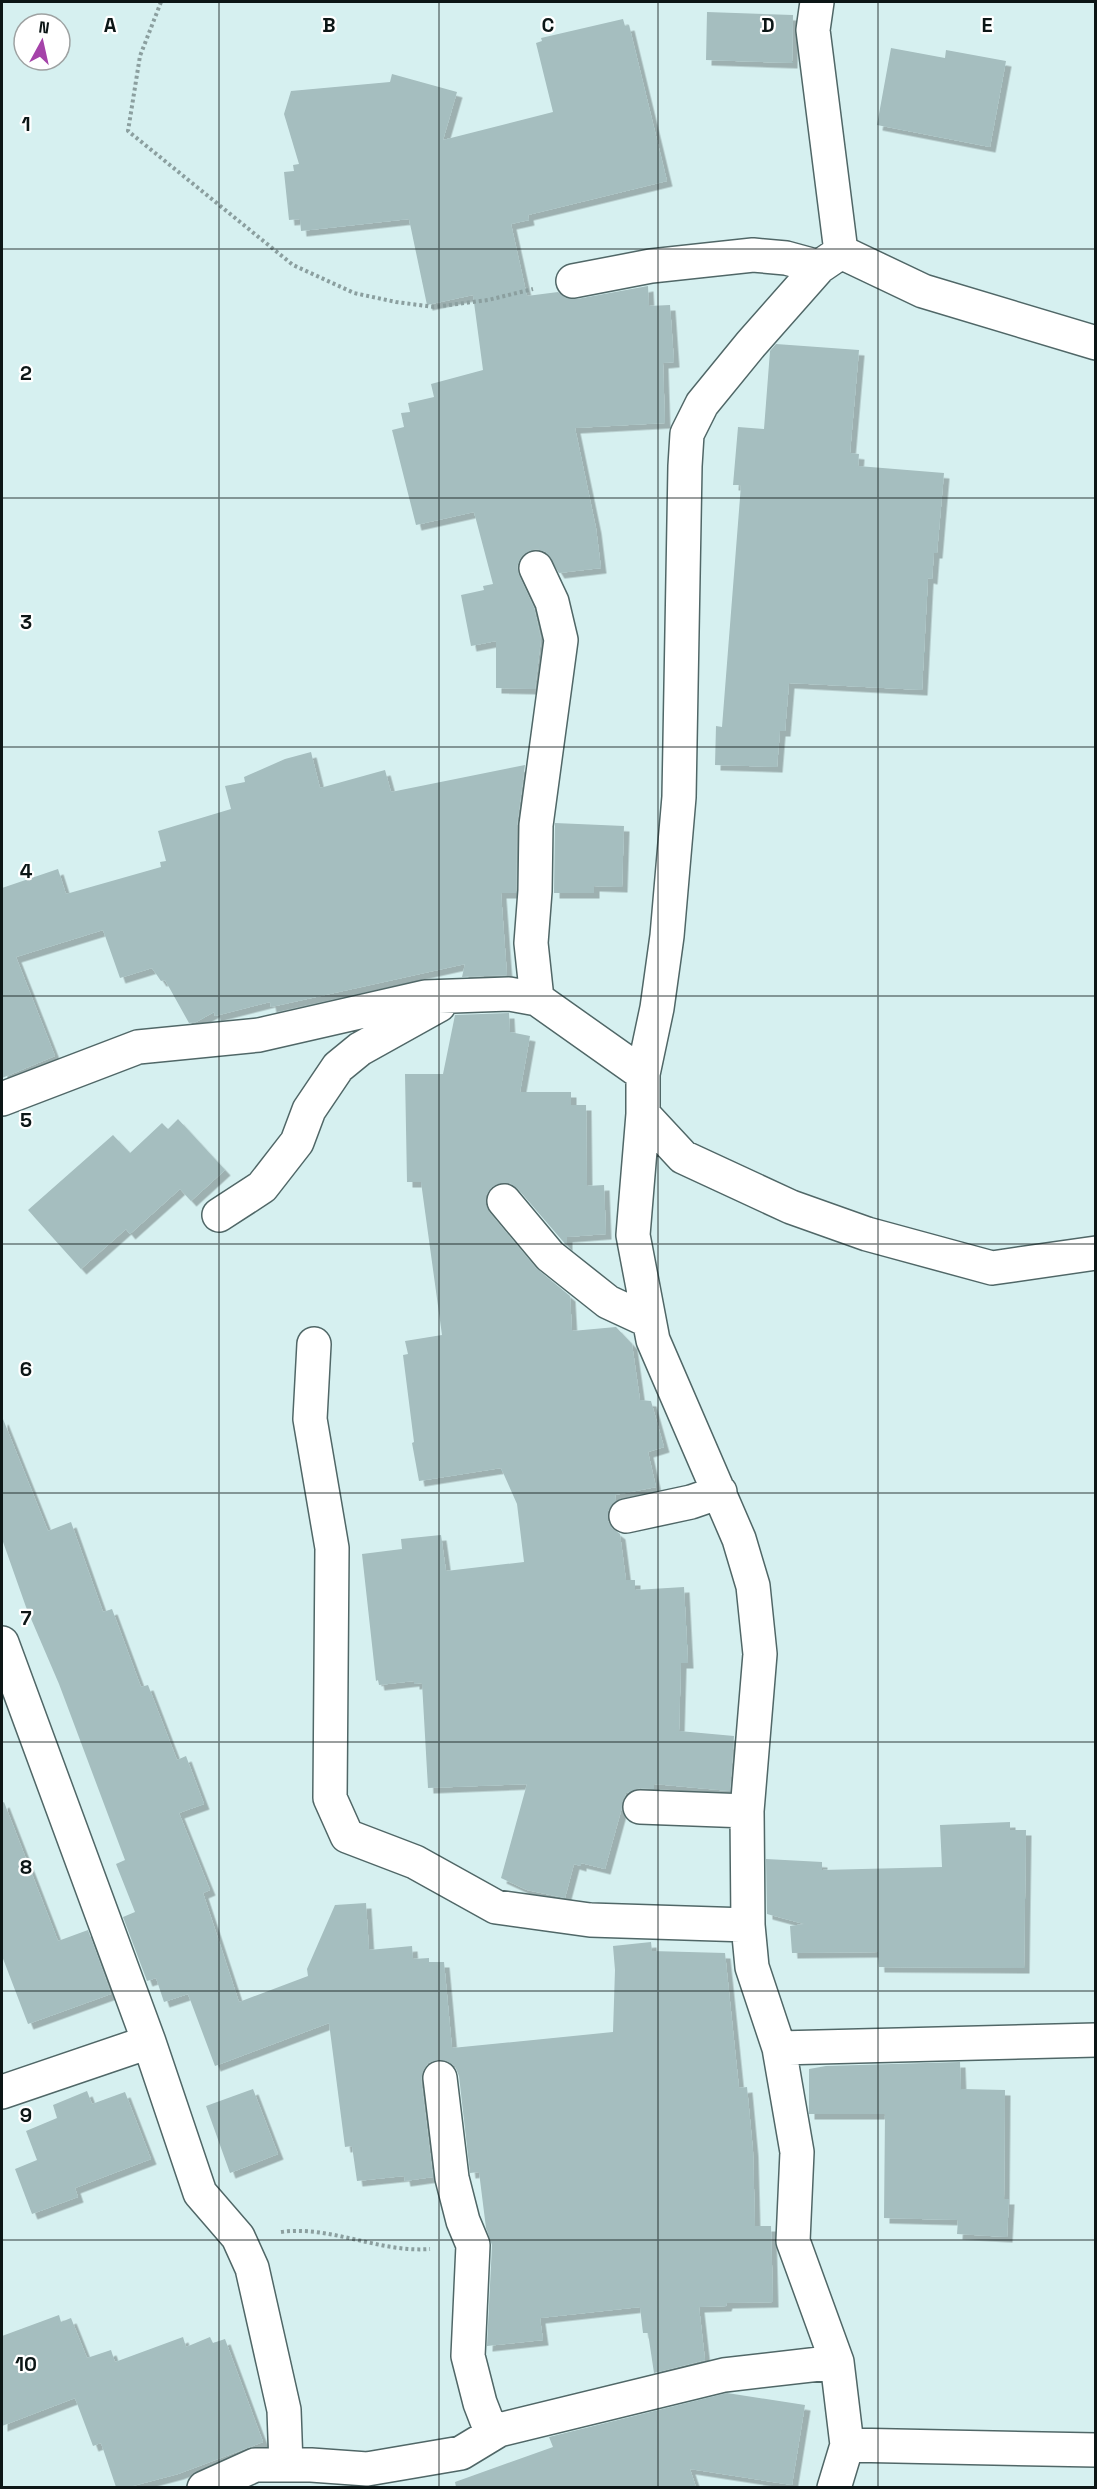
<svg xmlns="http://www.w3.org/2000/svg" width="1097" height="2489" viewBox="0 0 1097 2489" font-family="'Space Grotesk',sans-serif">
	<style>
		.building { fill: #a5bebf; filter: url(#shadow) }
		.lines { fill: none; stroke-linecap: round; stroke-linejoin: round }
		.minor-casing { stroke: #506767; stroke-width: 36 }
		.path { stroke: #8b9f9f; stroke-width: 4; stroke-dasharray: 3 3; stroke-linecap: butt }
		.minor { stroke: #fff; stroke-width: 33 }
		.grid { fill: none; stroke: #0c1616; stroke-width: 1.5; stroke-opacity: 0.55 }
		.grid-label { font-size: 20px; text-anchor: middle; font-weight: bold; fill: #0c1616; stroke: #fff; stroke-width: 4.5; stroke-linejoin: round; paint-order: stroke }
	</style>
	<defs>
		<filter id="shadow"><feDropShadow dx="5.5" dy="5.5" stdDeviation="0" flood-color="#0004"/></filter>
	</defs>
	<rect width="100%" height="100%" fill="#d6f0f0"/>
	<path class="building" d="M707,12l86,3 -1,48 -86,-3z
		M623,19l2,7 4,-1 38,156 -139,34 1,5 -18,4 16,72 31,-4 8,6 11,1 71,-13 1,20 21,-1 4,57 -11,1 2,60 -90,5 21,100 5,40 -42,5 -13,-21 -9,-3 -8,2 -8,6 -4,9 2,9 15,33 7,31 -6,50 -39,-1v-47l-25,5 -10,-51 23,-5 -1,-4 10,-2 -19,-72 -58,13 -24,-95 12,-3 -3,-14 9,-1 -2,-9 26,-6 -3,-13 52,-14 -10,-75 -46,10 -18,-86 -108,12 -1,-12 -11,1 -5,-48 10,-1 -1,-6 6,-1 -15,-50 7,-23 99,-9 2,-8 65,18 -14,48 110,-28 -17,-69 6,-2 -1,-3z
		M891,48l54,10 1,-8 60,11 -16,86 -113,-22z
		M776,344l83,6 -9,103 9,1 -1,12 86,7 -7,80h-3l-2,26 -4,-1 -6,112 -133,-7 -4,48h-5l-3,36 -62,-2 1,-39 6,1 19,-242h-8l5,-58 26,2 6,-78z
		M311,752l9,36 65,-18 6,22 134,-27 -8,60 -1,68h-15l6,82 -45,2 3,-13 -194,43 -1,-5 -55,14 -1,-4 -18,10 -7,1 -24,-43 -4,1 -9,-13 -32,10 -17,-48 -87,27 39,99 -53,22v-190l56,-19 8,25 95,-27 -1,-5 6,-1 -8,-30 73,-22 -6,-23 20,-4 -1,-5 41,-18z
		M555,823l69,3 -2,61 -28,-1v7h-40z
		M509,1013l1,19 20,4 -10,56h51v13h15l1,81 17,-1 2,49 -39,3v9l-49,-57 -8,-6h-10l-8,4 -6,8v10l4,8 46,55 34,28 2,35 44,-4 16,17 8,56 11,1 13,46 -16,5 8,35 -41,8 1,6 -8,10v10l4,7 8,6 6,46h9v10l49,-3 4,76h-7l-2,68 55,5 -4,55 -76,-7v5l-14,-1 -14,5 -21,76 -24,-6v3l-7,-2 -9,34 -38,-8 -26,-12 26,-94 -99,4 -6,-105 -8,1v-3l-35,4 -1,-5 -2,1 -14,-127 40,-5 -1,-10 40,-4 5,36 78,-9 -7,-58 -16,-36 -82,13 -7,-38 2,-1 -11,-87 5,-1 -3,-13 37,-6 -21,-153h-14l-2,-108h38l12,-59z
		M178,1119l47,51 -34,31 -11,-12 -50,45 -4,-5 -45,40 -53,-59 85,-75 17,18 32,-30 6,6z
		M3,1419l45,112 23,-9 32,90 9,-3 29,78 7,-2 29,75 9,-4 18,48 -25,9 31,77 -7,3 36,109 69,-26 -1,-7 28,-64 31,-2 3,47 43,-4 1,13 16,-1v4h15l8,86 161,-16 2,-62 -2,-24 38,-4 1,9 73,2 14,135 8,-1 6,64 2,75h16l2,76 -46,1 -1,3 -27,1 6,53 -51,13 -6,-40h-5l-3,-26 -100,11 3,22 -56,6 5,-101 -6,-17 -7,-56 -9,1 -11,-97 -4,-10 -8,-5 -10,-1 -9,3 -5,8 -2,9 12,97 -28,4 -1,-5 -47,5 -5,-35 -7,1 -16,-124 -114,43 -27,-72 -24,8 -8,-24 -9,3 -24,-64 12,-5 -19,-48 9,-4 -66,-176 -33,-77 -24,-68v-119z
		M4,1802l54,139 30,-11 23,64 -83,30 -26,-68v-153z
		M1010,1822v8h16l-2,138 -145,-1 -1,-15 -86,1 -2,-27 14,-2 -37,-10 -1,-55 56,3v8l120,-3 -2,-42z
		M960,2062l1,27 44,1 -1,109h5l-2,38 -50,-3 1,-14 -74,-2 1,-104h-76v-45l17,-3z
		M253,2089l25,65 -48,19 -24,-67z
		M87,2091l5,13 33,-12 26,67 -76,29 3,9 -46,17 -17,-45 22,-9 -11,-29 31,-13 -4,-13z
		M59,2315l2,7 10,-4 16,40 24,-8 4,12 68,-25 3,10 24,-10 3,6 12,-4 38,103 -85,32 -49,13h-13l-15,-44 -8,3 -18,-48 -73,28v-90z
		M727,2393l78,12 -13,80 -102,-16 6,18h-240l-1,-5 98,-35 -4,-10z"/>
	<g class="lines">
		<defs>
			<path id="minor" d="M817,2l-4,28 28,222 82,39 173,52
				M573,281l78,-15 102,-11 33,3 33,9
				M536,568l16,34 9,38 -25,185 -1,66 -4,52 6,56
				M2,1099l136,-52 121,-12 166,-38 84,-3 28,5 106,75
				M643,1114l40,43 108,50 76,27 125,34 104,-15
				M504,1201l46,55 58,46 41,19
				M219,1215l43,-28 35,-45 12,-32 29,-43 22,-18 79,-44
				M314,1344l-4,75 22,129 -2,250 17,38 68,26 81,45 94,13 158,5
				M626,1516l65,-14 29,-10
				M2,1643l147,399 -147,50
				M640,1807l107,4
				M149,2042l51,151 38,44 14,31 32,142 2,55
				M779,2048l317,-8
				M440,2078l12,100 11,43 10,24 -5,111 12,47 12,31
				M847,2445l249,5
				M204,2488l51,-23h56l56,4 94,-16 38,-23 225,-55 113,-13
				M834,2488l13,-43 -10,-83 -44,-121 4,-89 -18,-104 -27,-81 -4,-42 -1,-114 13,-157 -7,-68 -14,-47 -86,-199 -20,-105 10,-121v-40l14,-66 10,-72 12,-139 6,-331 2,-32 15,-30 49,-60 68,-77 22,-15"/>
		</defs>
		<use href="#minor" class="minor-casing"/>
		<path class="path" d="M161,2l-21,54 -12,75 165,134 61,28 42,9 38,5 54,-7 45,-11
			M281,2232c49,-7 98,21 149,17"/>
		<use href="#minor" class="minor"/>
	</g>
	<path class="grid" d="M219,2v2486M439,2v2486M658,2v2486M878,2v2486M2,249h1094M2,498h1094M2,747h1094M2,996h1094M2,1244h1094M2,1493h1094M2,1742h1094M2,1991h1094M2,2240h1094"/>
	<g class="grid-label">
		<text x="110" y="32">A</text>
		<text x="329" y="32">B</text>
		<text x="548" y="32">C</text>
		<text x="768" y="32">D</text>
		<text x="987" y="32">E</text>
		<text x="26" y="131">1</text>
		<text x="26" y="380">2</text>
		<text x="26" y="629">3</text>
		<text x="26" y="878">4</text>
		<text x="26" y="1127">5</text>
		<text x="26" y="1376">6</text>
		<text x="26" y="1625">7</text>
		<text x="26" y="1874">8</text>
		<text x="26" y="2122">9</text>
		<text x="26" y="2371">10</text>
	</g>
	<rect width="1097" height="2489" fill="none" stroke="#0c1616" stroke-width="6"/>
	<g transform="translate(42 42) rotate(8)"><circle r="28" fill="#ffffff" stroke="#9ea2a2" stroke-width="1.5"/>
	<path d="M0-4.5L10 22L0 15L-10 22Z" fill="#a543a9"/>
	<text y="-9" font-size="16" font-weight="bold" text-anchor="middle" fill="#0c1616">N</text>
	</g>
</svg>
